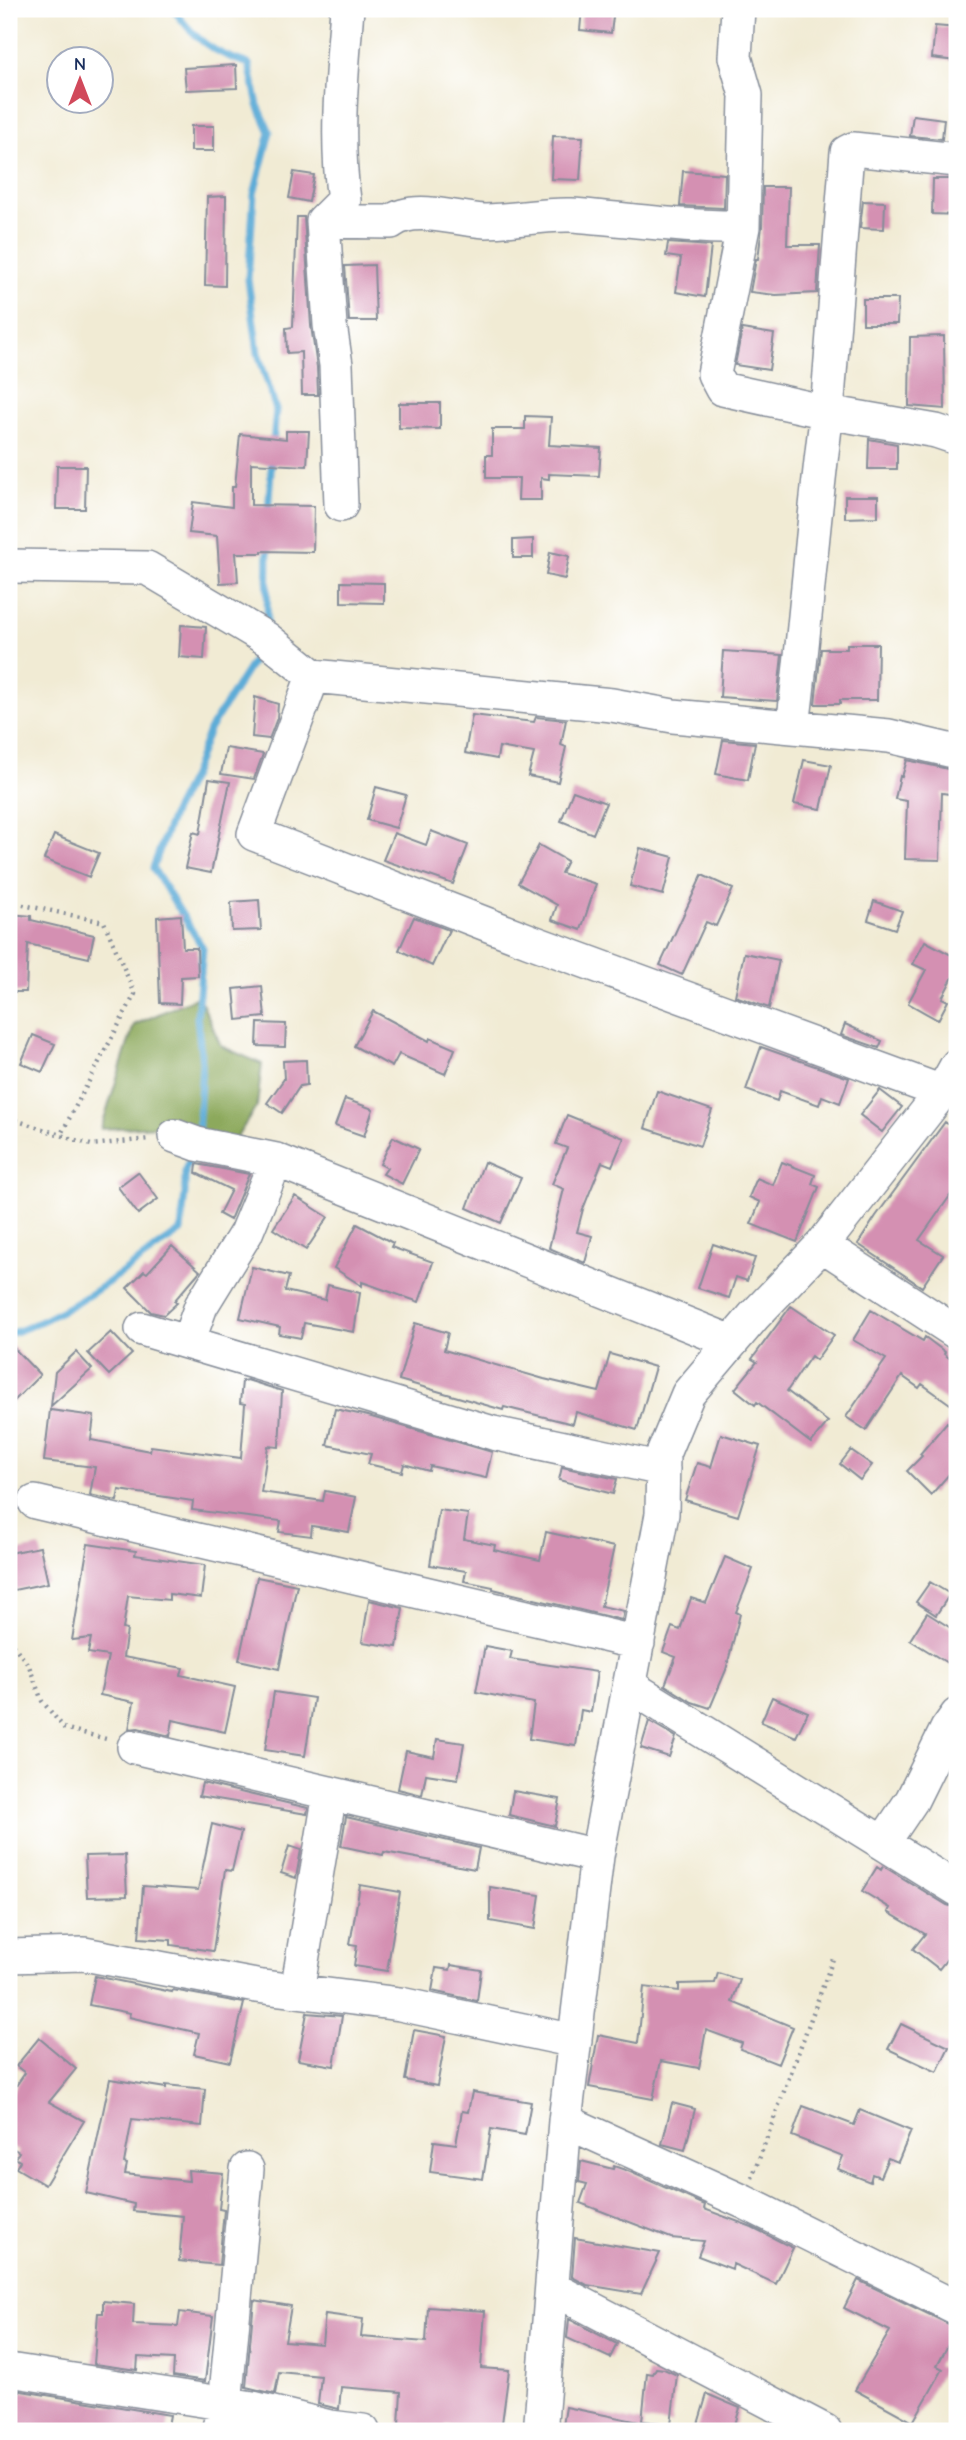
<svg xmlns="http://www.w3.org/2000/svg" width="966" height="2440" viewBox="0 0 966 2440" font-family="'Comic Neue',sans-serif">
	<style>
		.forest { fill: #8ca95c; stroke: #546c5d; stroke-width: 2 }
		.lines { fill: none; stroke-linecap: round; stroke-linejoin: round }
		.stream { stroke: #5dacd7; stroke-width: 7 }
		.building { fill: #d490b2 }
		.minor-casing { stroke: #868d99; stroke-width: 36 }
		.path { stroke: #868d99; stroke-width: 4.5; stroke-dasharray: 2 5; stroke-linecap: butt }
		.minor { stroke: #fff; stroke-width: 33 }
	</style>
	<rect width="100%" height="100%" fill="#fff"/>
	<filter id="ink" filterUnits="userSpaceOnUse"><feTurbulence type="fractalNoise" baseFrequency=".0143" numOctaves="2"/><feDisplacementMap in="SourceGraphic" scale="14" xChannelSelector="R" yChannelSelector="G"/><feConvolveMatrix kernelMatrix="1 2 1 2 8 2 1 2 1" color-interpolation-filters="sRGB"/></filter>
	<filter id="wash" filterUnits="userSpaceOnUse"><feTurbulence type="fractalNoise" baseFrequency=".00686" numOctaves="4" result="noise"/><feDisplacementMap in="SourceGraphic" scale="28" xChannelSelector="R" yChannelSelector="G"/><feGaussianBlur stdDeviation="1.57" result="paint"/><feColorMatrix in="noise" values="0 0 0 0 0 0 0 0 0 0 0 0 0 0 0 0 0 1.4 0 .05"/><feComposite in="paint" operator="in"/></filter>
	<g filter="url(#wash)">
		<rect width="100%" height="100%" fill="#f1ebd4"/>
		<path class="forest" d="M199,996l22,50 41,18 -5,42 -24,37 -55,-18 -77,4 33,-104z"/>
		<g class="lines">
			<path class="stream" d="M173,9c24,32 38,43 76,55l9,41 12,27 -16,62 -6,85 10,74 18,57 -3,34
				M268,514l4,-58
				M267,629l1,-86
				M198,1136l4,-74 -5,-45 6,-69 -50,-80 20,-55 19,-37 17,-46 53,-83
				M9,1334c64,-21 117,-65 172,-103l4,-38v-23l9,-20"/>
		</g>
		<g id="blocks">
			<path class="building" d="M582,9h32l-3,24 -31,-3z
				M935,26l22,2v33l-25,-3z
				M236,65l1,23 -51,2 -2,-22z
				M913,115l31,4 -2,20 -32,-3z
				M191,126h23v25h-23z
				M553,136l30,1 -3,43 -29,-1z
				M683,171l42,3 -1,34 -44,-2z
				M294,172l20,3 -5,27 -20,-4z
				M933,179h24v36l-25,-1z
				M763,187h26l-2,58h33l-3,48 -41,2 -26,-3 6,-33h2l4,-32z
				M226,196l-1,90 -20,-1 2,-88z
				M863,201l22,1 -1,27 -24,-1z
				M297,217h7l7,109 6,41 1,28h-16l-1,-43 -14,1 -1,-25 7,-1z
				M668,243l43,3 -6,51 -29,-5 5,-34 -15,-2z
				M374,265l2,56h-27l-4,-55z
				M863,299h35l-1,25h-34z
				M742,329l32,5 -5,36 -34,-5z
				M944,336l1,73 -36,-3 1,-69z
				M399,403h41v26l-41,-1z
				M525,416l26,1 -2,28 52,3 -2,28 -50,-2v5l-8,-1v22h-23l1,-22h-33v-23h6v-26h33z
				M286,431h23l-2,35 -56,-3v42l63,1 -1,46 -51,-1v2h-26l2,29 -18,1 -3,-47 -28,-3 4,-31 39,5v-20h3l5,-53 46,5z
				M869,439l28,5v25h-29z
				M57,466h29l-1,43h-29z
				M845,496h33v21l-33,1z
				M533,539v19h-20v-18z
				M550,552l19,4 -4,23 -19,-4z
				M341,582l43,1v20l-43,-1z
				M181,625l25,2 -2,32 -25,-2z
				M847,644h31l-1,56h-37v4h-25l6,-55h26z
				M723,651l59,4 -5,46 -57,-4z
				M255,697l23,7 -1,14 -8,21 -17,-2z
				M472,715l62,7 2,-5 30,3 -5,25 5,2 -8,35 -30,-6 6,-23 -35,-6 -2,12 -32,-6z
				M723,740l32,3 -7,37 -32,-6z
				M226,748l37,6 -9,25 -33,-5z
				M804,760l27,5 -10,44 -27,-5z
				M907,760l50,11v24l-15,-2 -2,67 -35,-1 2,-58 -12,-2 5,-23 2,1z
				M209,779l21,3 -19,91 -26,-5 8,-36 7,2z
				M376,787l30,8 -10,33 -29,-8z
				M573,791l33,12 -13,31 -32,-13z
				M431,831l37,14 -15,39 -70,-24 11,-27 32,12z
				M54,835l45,18 -10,24 -45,-18z
				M539,845l28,16 -6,12 35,11 -15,46 -29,-10 5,-15 -39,-22z
				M640,848l33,9 -10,38 -33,-9z
				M702,875l31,14 -17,37 -10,-4 -24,53 -22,-10z
				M259,900l2,30 -29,1 -1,-29z
				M874,901l28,10 -7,18 -27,-9z
				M9,914l22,2v4l63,15 -5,23 -61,-14 -2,48h-17z
				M181,915l2,33h14l1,28 -17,1 -1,27 -20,-1 -3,-86z
				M414,917l35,13 -17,36 -33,-16z
				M925,941l32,17v11l-15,29 6,3 -10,19 -30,-17 18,-33 -13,-6z
				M744,953l35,7 -10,48 -34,-12z
				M262,986l3,31 -28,3 -3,-31z
				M373,1011l56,30 1,-3 25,11 -10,25 -46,-20 -7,13 -38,-21z
				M258,1023l28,1 -1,23 -28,-1z
				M845,1024l37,17 -3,7 -38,-13z
				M33,1035l22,9 -13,28 -21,-9z
				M761,1047l88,31 -9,25 -18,-7 -3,9 -39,-14 -3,10 -31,-11z
				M306,1060l1,25 -7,1 -18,27 -15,-10 17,-24 -1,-18z
				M880,1090l22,17 -20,25 -22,-17z
				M657,1091l55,19 -12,36 -55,-18z
				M345,1099l28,10 -9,27 -29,-10z
				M567,1115l57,23 -12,28 -10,-4 -19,47 -6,23 15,4 -7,27 -36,-15 15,-59 -12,-5 15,-36 -11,-4z
				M945,1122l12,9v55l-38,54 24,15 -21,32 -64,-43 18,-28z
				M393,1137l26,12 -17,35 -19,-10 4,-6 -7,-4z
				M484,1162l37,16 -20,45 -34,-15z
				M782,1162l33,13 -3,9 7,3 -22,55 -46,-18 9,-22 -11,-5 8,-19 16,7z
				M197,1164l52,10 -19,46 -11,-6 12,-24 -35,-17z
				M138,1172l20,27 -20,15 -20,-27z
				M295,1196l33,21 -22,33 -33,-21z
				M357,1224l36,19 -2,4 42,15 -14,40 -57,-20v4l-28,-18z
				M713,1244l42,14 -8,23 -11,-4 -7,21 -31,-10z
				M172,1246l28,25 -26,30 3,2 -13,12 -13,-3 -24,-24 17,-17 3,2z
				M252,1267l37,9 -4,15 40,9 3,-15 32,8 -6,39 -50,-9 -3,15 -22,-4 1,-7 -40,-9z
				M791,1306l43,29 -18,25 -5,-4 -24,35 41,31 -17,21 -54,-41 -2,3 -20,-16 22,-27 -5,-3z
				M871,1310l52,31 2,-4 20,15 -1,2 13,10v31l-7,9 -28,-20 -3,4 -17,-12 -36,54 -20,-13 40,-58 -33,-19z
				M415,1323l33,10 -4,17 100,29 55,13 11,-38 45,13 -18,63 -61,-18 -3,12 -69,-17 -1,3 -104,-30z
				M111,1332l21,22 -23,21 -21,-22z
				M9,1343l31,32 -31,31z
				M76,1352l16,17 -41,37 4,-34z
				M247,1380l35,11 -3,56 -11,-1 -7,46 62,9 2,-10 31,6 -7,35 -37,-6 -1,10 -32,-4 2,-11 -89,-11 1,-9 -74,-11 -2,11 -27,-6 5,-28 -51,-6 6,-51 44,6 -3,24 59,11 1,-5 90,12 4,-54 -5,-1 2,-22z
				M335,1409l33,7 124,36 -6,26 -56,-12 -1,5 -25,-7 -2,8 -34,-8 3,-10 -44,-9z
				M947,1422l10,9v34l-26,30 -24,-24 15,-15 -2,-2z
				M721,1434l39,12 -22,70 -53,-16 12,-37 14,4z
				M851,1450l21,15 -12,15 -20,-16z
				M562,1467l55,12 -4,15 -54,-14z
				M439,1510l29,4 -4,25 31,6 -1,5 46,10 6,-28 68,15 -13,59 23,5 -2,9 -129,-31v-2l-29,-6 2,-10 -36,-6z
				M88,1544l48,7 -1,4 70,10 -4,33 -32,-4v6l-41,-4 -5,33 4,1 -4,27 60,11 -2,7 54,12 -10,45 -52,-12 -3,16 -32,-8 -9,1 5,-27 -34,-7 8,-39 -20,-3 3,-15 -19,2z
				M40,1547l8,36 -39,8v-38z
				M725,1557l28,12 -17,43 4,2 -14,56 -16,38 -18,-6 -27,-17 11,-28 -13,-5 9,-25 8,3 11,-32 15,5z
				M257,1577l40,8 -18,84 -40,-9z
				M930,1582l20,12 -14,21 -20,-13z
				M369,1600l34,8 -6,39 -35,-5z
				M927,1613l30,19v37l-47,-29z
				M485,1646l27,5 -2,8 87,13 -6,40 -10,-2 -5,36 -47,-7 5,-36 -58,-11z
				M274,1692l40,6 -9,58 -40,-6z
				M772,1697l36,15 -12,25 -35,-15z
				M649,1721l27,16 -7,20 -28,-9z
				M437,1739l27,4 -6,36 -32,-5 -4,21 -24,-6 8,-38 28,6z
				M202,1783l106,25 -1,6 -108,-18z
				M513,1791l47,8 -5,27 -46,-11z
				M346,1817l133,31 -4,21 -91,-17 -1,3 -42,-9z
				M212,1824l29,8 -9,39 -7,-1 -12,81 -42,-6v-5l-32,-2 4,-52 55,4z
				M289,1846l12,4 -5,28 -15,-5z
				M125,1855l2,41 -40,1 -2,-41z
				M883,1866l64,39 10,3v38l-18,23 -26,-20 12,-15 -37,-22 2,-4 -28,-17 15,-24 4,3z
				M360,1885l40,7 -13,79 -33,-5 3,-21 -7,-1z
				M490,1887l50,8 -5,34 -45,-8z
				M451,1965l30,5 -4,31 -45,-10 4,-23 14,2z
				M718,1973l22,7 -8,22 61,25 -15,37 -38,-15 2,-6 -36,-13 -7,38 -38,-7 -8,38 -64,-12 9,-52 40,8 6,-56 35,4v-7l36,-1z
				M95,1976l77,16 1,-2 71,13 -14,59 -36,-8 5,-21 -70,-16 1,-4 -41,-8z
				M307,2013l35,3 -8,50 -36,-6z
				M901,2024l48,23 -12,25 -49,-23z
				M414,2030l32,6 -9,50 -32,-6z
				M39,2038l37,31 -27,33 35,19 -39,64 -29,-17 4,-7 -5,-3 4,-6 -10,-6v-50l16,-23 -9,-7z
				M110,2079l56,9v-3l39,4 -3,37 -70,-7 -8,44 3,1 -2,10 64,7 -1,-11 35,3 -4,36 5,1 -5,55 -40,-4 4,-45 -50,-5 1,-7 -48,-11z
				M472,2092l59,10 -6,33 -34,-6 -8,50 -53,-7 4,-31 22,3 6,-33 6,1z
				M672,2103l23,6 -10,41 -23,-6z
				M803,2106l51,19 6,-15 51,21 -13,31 -10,-4 -8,19 -8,-3 -2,8 -32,-13 5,-13 -51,-20z
				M581,2161l32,8 1,-3 14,5 77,34 -1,4 48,18 41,21 -17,36 -43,-20 -1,5 -34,-13 6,-15 -33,-3 -91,-35 7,-19 -8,-2z
				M575,2238l85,15 -19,41 -54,-9 -15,-8z
				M858,2280l99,48 -20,38 6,3 -30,53 -58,-32 35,-59 -46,-23z
				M254,2300l37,6 -6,35 37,3 3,-30 38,5 -2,18 65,5 2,-35 57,4 -4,57 28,2 -8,61 -56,-6v3l-46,-4 2,-32 -60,-5 -2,22 -21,-5 3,-28 -42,-4 -4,22 -29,-7z
				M103,2301l31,3 -1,20 45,2 2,-14 33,4 -8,65 -32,-5 1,-17 -36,-2 -1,13 -43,-6 4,-51h5z
				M569,2319l48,25 -7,14 -43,-20z
				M656,2368l8,1 13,6 -6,49 -29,-3 5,-48 6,1z
				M9,2389l161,26 -3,16 -158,-1z
				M707,2394l33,14 -7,23h-37z
				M566,2407l78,16 -1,8h-81z"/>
		</g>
	</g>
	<g filter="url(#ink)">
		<use href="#blocks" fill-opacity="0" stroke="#868d99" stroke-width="2"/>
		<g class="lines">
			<defs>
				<path id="minor" d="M738,9l-3,48 11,38 -3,132 -29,147 8,15 105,23c-14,105 -21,210 -34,315
					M957,160l-104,-11 -6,3 -20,260 109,19 21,7
					M323,221l68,1c23,-18 66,-2 94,-1 28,0 57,-7 86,-6 57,4 114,13 172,12
					M341,505l-5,-140 -6,-40 -7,-104 21,-21c-9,-63 -2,-128 3,-191
					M9,566l138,2 120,71 46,37 299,29 61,11 216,20 68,16
					M313,676l-59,158 276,107 412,151
					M175,1136l22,8 79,16 456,182
					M822,1245l135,88
					M142,1329l351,104 170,36
					M188,1342l13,-36 45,-73 30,-73
					M35,1502l603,141
					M630,1686l327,203
					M134,1747l463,109
					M883,1843l29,-43 35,-71 10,-14
					M9,1956l75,-2 172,32 144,18 175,37
					M297,1991l33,-198
					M565,2121l179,81 213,106
					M552,2288l273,143
					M9,2370l244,38 77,19 33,4
					M218,2431l7,-26 22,-236
					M543,2431l-2,-10 24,-300 32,-265 65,-342 1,-60 25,-60 66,-78 68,-71 120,-153 15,-27"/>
			</defs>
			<use href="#minor" class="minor-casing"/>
			<path class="path" d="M9,11l20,-2
				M9,902l95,20 31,72 -75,142
				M9,1118l82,27 59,-6
				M9,1639l20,27 13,35 22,27 46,12
				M752,2178l81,-219"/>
			<use href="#minor" class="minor"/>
		</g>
	</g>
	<rect width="966" height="2440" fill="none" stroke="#fff" stroke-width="35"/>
	<g transform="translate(80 80)"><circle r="33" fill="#ffffff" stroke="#a4acbf" stroke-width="2"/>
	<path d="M0-5L12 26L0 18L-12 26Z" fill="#d1495b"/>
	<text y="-10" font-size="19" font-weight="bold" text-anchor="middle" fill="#1b2f5e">N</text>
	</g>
</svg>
